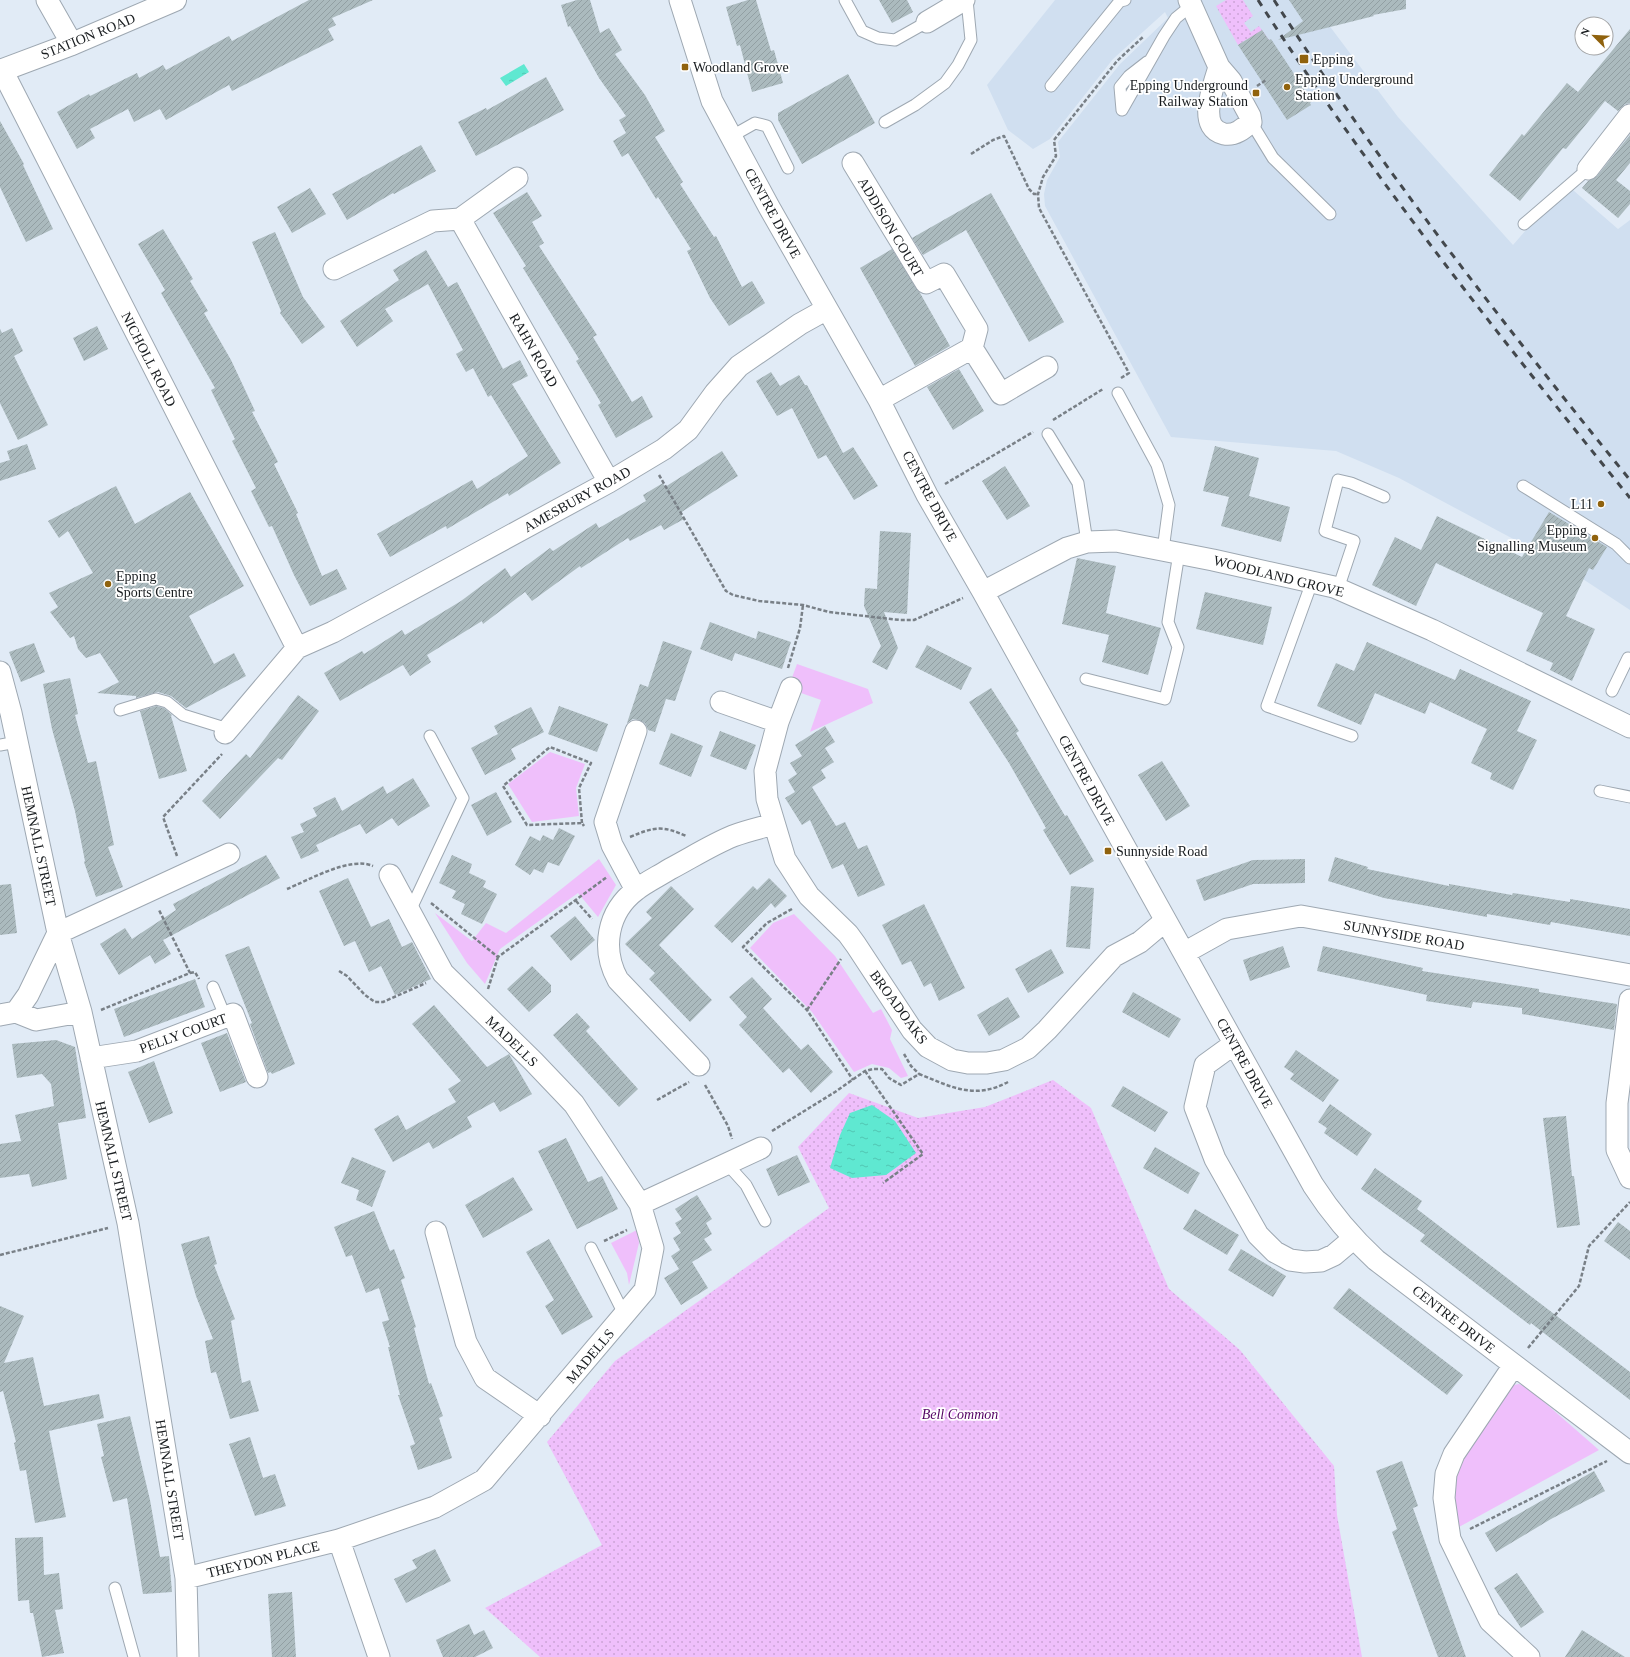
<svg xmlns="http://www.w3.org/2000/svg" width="1630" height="1657" viewBox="0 0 1630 1657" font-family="'Times New Roman',serif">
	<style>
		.built { fill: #d0dff0 }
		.grass { fill: #efbffb }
		.park { fill: url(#park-dots) }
		.water { fill: url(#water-ripples) }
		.building { fill: url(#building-hatch) }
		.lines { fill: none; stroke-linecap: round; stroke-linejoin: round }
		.service-casing { stroke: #9ea8b2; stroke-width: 13 }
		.minor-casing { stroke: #9ea8b2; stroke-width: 23 }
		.tertiary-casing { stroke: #9ea8b2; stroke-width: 24 }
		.path { stroke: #798087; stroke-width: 2.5; stroke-dasharray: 4 2; stroke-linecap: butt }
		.service { stroke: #fff; stroke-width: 11 }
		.minor { stroke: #fff; stroke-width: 21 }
		.tertiary { stroke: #fff; stroke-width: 22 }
		.rail { stroke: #43484d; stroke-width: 3; stroke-dasharray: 7 7; stroke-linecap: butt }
		.poi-dot { fill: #90620d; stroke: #fff; stroke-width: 1.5 }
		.labels { text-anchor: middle; stroke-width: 3.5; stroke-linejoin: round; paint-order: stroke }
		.street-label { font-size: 14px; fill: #181c1f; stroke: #fff }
		.poi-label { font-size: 14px; fill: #181c1f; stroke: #fff; text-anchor: start }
		.park-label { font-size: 14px; font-style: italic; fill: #520062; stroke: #fff }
	</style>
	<defs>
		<pattern id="park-dots" width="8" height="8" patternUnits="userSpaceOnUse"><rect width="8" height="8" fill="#efbffb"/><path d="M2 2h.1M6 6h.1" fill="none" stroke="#cca4d7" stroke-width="1.8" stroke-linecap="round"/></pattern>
		<pattern id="water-ripples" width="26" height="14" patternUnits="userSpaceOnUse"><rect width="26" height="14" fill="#5fe8d1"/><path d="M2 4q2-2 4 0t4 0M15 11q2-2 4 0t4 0" fill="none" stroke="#52c6b3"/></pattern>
		<pattern id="building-hatch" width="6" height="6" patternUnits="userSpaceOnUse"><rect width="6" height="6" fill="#abbabe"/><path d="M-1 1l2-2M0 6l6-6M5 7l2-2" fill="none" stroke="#929fa3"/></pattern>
	</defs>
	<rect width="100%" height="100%" fill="#e1ebf6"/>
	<path class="built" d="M1055,0h255l88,117 115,128 53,-61 52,45 12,-9v390l-70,-46 -161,-86 -63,-27 -165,-14 -126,-231 -1,-12 3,-14 13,-23 -2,-15 62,-78 48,-46 -3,-6 -52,47 -63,80 -17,10 -25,-19 -21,-45z"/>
	<path class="grass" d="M797,664l71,25 5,14 -63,29 11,-32 -20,-7v-7l-11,-3z
		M550,752l35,12 -9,24 3,28 -47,6 -24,-38z
		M599,859l17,26 -18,32 -20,-24 -78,56 -15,35 -18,-21 -32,-50 37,28 14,-18 20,10z
		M794,914l41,42 38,57 8,-4 11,21 -2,9 18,37 -7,2 -12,-10 -17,-4 -18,8 -42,-60 -62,-64 23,-25z
		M637,1230l2,13 -10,42 -2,-12 -16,-30z
		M1519,1384l9,4 71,62 -140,77 -9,-36 2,-21 57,-84z"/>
	<path class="park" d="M1226,0h17l10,16 -9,7 7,9 8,-6 10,14 -15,10 -7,-11 -9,6 -22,-39z
		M1053,1080l38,28 78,181 71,61 94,116 3,49 25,142h-822l-55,-49 117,-63 -55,-103 68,-81 214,-153 -31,-61 51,-54 69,25 67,-11z"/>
	<path class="water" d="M524,64l5,8 -23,14 -6,-8z
		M872,1105l23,16 21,32 -30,22 -34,3 -22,-10 10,-33 10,-22z"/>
	<path class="building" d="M309,0h64l-41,18 4,7 -8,4 6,11 -102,51 -3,-6 -63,35 -6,-11 -26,13 -6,-13 -38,20 5,9 -18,11 -20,-37 32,-18 1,2 47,-23 2,5 24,-13 3,5 63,-34 3,5z
		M577,0h13l10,33 9,-5 13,22 -7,4 30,41 20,36 -10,6 28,45 -3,2 34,53 2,-1 26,51 10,-6 13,22 -36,23 -19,-28 -23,-47 4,-2 -33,-52 -2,2 -28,-46 -6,4 -9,-16 13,-8 -7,-13 7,-4 -27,-38 -29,-52 -2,1 -7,-22z
		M748,0h8l15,51 3,-1 9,33 -31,9 -12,-47 -3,1 -11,-39z
		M879,0h28l6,12 -21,11z
		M1289,0h117v9l-33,6 1,1 -96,24 25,-19z
		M1630,29v74l-5,1 -7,7 -13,-10 -39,48 -3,-1 -43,53 -31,-26 33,-41 2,2 43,-53 11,9z
		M1262,30l7,10 2,-1 41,62 -2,2 1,2 -24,15 -49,-75z
		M848,74l27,49 -73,41 -24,-44v-7z
		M546,77l18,33 -88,46 -18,-34 28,-14 1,2z
		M0,121l24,43 -1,1 30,64 -27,13 -26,-55z
		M1630,135v28l-14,17 14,11v13l-12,14 -36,-30 6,-7 9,-5z
		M421,145l15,26 -42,23 -1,-1 -46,27 -15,-26z
		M310,188l16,26 -34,19 -15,-26z
		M527,192l15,24 -10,6 12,21 -5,3 58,89 -4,2 39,65 10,-6 11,21 -37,21 -18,-33 3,-2 -25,-42 3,-2 -56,-91 3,-2 -33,-53z
		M991,193l73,129 -35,20 -63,-112 -43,25 -11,-17z
		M163,229l30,50 -3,2 18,30 -4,2 27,47 24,51 -3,1 26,50 -4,2 24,49 -2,1 26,62 15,-7 10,20 -37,17 -16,-31 -22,-49 -3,1 -18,-36 5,-3 -24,-47 3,-2 -24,-49 4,-2 -54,-95 4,-3 -27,-46z
		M275,232l28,65 22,30 -23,17 -22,-31 1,-2 -29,-69z
		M892,249l28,44 30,53 -35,20 -55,-98z
		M426,250l22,37 9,-5 46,87 17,-9 8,16 -16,8 49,79 -52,33 -1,-3 -61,36 -1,-3 -56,31 -13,-23 95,-54 5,9 51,-33 -37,-61 -3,2 -15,-29 -7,4 -10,-18 7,-4 -35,-66 -43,25 8,12 -36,26 -17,-26 59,-41 -6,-10z
		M97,326l11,23 -24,12 -11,-23z
		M12,328l11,23 -9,5 34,69 -30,15 -18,-37v-74l2,4z
		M959,369l25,42 -31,19 -26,-43z
		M771,372l9,14 19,-11 6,10h2l36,68 10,-6 25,39 -24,14 -28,-45 -8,4 -26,-51 -15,8 -21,-35z
		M27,444l9,25 -36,12v-18l10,-3 -3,-9z
		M1215,446l44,12 -10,38 41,11 -9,35 -60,-16 8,-29 -26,-6z
		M722,451l16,25 -58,37 4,6 -20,11 -3,-5 -31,16 -2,-3 -47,30 -1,-2 -48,35 -7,-9 -42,32 -1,-3 -55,34 4,7 -21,14 -7,-11 -63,36 -16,-28 38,-22 2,3 38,-24 3,5 56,-34 44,-33 6,9 39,-29 3,3 43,-28 3,5 47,-27 -3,-6 20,-12 2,4z
		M1005,466l25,40 -23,14 -25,-39z
		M116,486l19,38 55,-32 54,94 -55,30 25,48 20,-11 12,23 -60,32 -15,-12 -13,-4 -22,6v-2l-39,-3 22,-11 -19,-29 -14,5 -8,-9 -4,-13 -4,2 -20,-26 8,-5 -9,-14 44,-20 -25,-42 -9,7 -11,-17z
		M1549,512l58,35 -14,23 -4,-2 -23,48 29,13 -23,52 -22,-11 3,-7 -27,-12 17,-38 -107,-50 -20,43 -44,-21 23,-48 26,13 16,-34 85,41z
		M880,531l31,2 -4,81 -23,-2 14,36 -11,22 -15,-8 9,-16 -17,-40 1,-18 12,1z
		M1077,558l39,8 -10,47 55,15 -13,47 -46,-13 7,-27 -47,-11z
		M1205,592l67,15 -9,38 -67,-16z
		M710,622l46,17 2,-8 33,11 -9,27 -47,-16 -3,8 -32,-12z
		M663,641l29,10 -17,50 -9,-2 -11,33 -7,-2 -3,-7 -6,-3 -6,-1 -6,4 13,-39 8,3z
		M1367,642l88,38 5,-11 71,32 -14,30 20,9 -24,50 -23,-11 2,-6 -21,-10 16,-34 -57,-27 -5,12 -50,-21 -14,32 -44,-19 19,-43 18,8z
		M34,643l11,29 -24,10 -12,-30z
		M927,645l45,23 -11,22 -46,-23z
		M70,678l8,36 -3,1 13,48 8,-2 18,84 -6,2 15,40 -27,10 -12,-35 1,-1 -10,-50 -23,-82 -9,-45z
		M991,688l28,43 -3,2 49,83 2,-1 27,46 -24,14 -27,-45 3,-2 -37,-65 -40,-61z
		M298,695l21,16 -37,49 -4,-2 -58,61 -18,-18 44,-47 4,4z
		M156,706l8,2 8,7 -1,1 16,55 -28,8 -19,-68z
		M559,706l49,18 -11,28 -49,-18z
		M531,707l13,25 -33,17 5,10 -31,16 -14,-27 27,-14 -4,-8z
		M825,726l10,16 -10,6 9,14 -13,8 5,8 -14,9 24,39 9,-4 13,27 9,-4 18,40 -27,12 -15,-33 -11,5 -22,-49 -8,5 -17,-27 10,-6 -7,-12 9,-6 -7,-11 12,-7 -7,-11z
		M720,731l36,14 -10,25 -36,-14z
		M671,733l32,13 -12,31 -32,-13z
		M1162,761l28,45 -24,15 -28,-46z
		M413,778l17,28 -32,20 -6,-8 -26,16 -6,-10 -44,21 3,6 -18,8 -10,-22 13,-5 -4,-8 17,-8 -4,-8 22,-11 7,14 41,-25 4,8z
		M496,792l16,30 -25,14 -16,-31z
		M559,828l16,8 -16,30 -11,-4 -5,11 -9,-4 -4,6 -15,-10 15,-29 10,5 3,-6 10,5z
		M266,855l14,23 -117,62 8,14 -16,10 -5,-9 -31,20 -19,-31 25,-16 7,11 44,-29 -3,-6z
		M452,855l20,9 -3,9 17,8 -3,6 14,7 -15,30 -21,-10 4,-10 -13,-6 4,-7 -17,-8z
		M1335,857l33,10 -1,2 82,17v-2l63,11 1,-2 57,9v-3l60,10v27l-79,-14 -1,3 -63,-11v3l-103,-19 -56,-17z
		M1305,859v24l-52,1 -49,17 -8,-21 57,-20z
		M348,878l23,49 18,-8 13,28 10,-5 19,37 -36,16 -14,-29 -12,6 -14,-31 -11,5 -25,-55z
		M769,878l18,18 -12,12 -4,-5 -39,40 -18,-17 39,-40 4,4z
		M11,884l6,49 -17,2v-50z
		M671,886l23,23 -35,36 53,55 -22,22 -41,-43 6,-6 -30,-29 27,-26 -6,-6z
		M1071,886l23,2 -4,61 -24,-2z
		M924,904l41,84 -26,13 -8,-18 -7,4 -13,-26 -9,4 -20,-40z
		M575,916l20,24 -24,21 -21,-25z
		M249,946l46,118 -23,10 -1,-2 -3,1 -18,-49 2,-1 -27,-68z
		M1283,946l7,21 -40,14 -7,-21z
		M1323,946l100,22 -1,3 117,18v3l78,12 -3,26 -92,-16v-6l-49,-6 -2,6 -45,-7 1,-6 -110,-24z
		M1051,949l13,24 -36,20 -13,-24z
		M532,966l19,19v7l-22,20 -22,-23z
		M752,977l20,22 -9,9 38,42 7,-6 25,28 -22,21 -22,-25 -6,5 -44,-48 8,-8 -18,-20z
		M195,979l10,28 -81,30 -10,-28z
		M1133,992l48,27 -12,19 -47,-26z
		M1008,997l12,20 -31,19 -12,-21z
		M434,1005l53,62 22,-13 23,40 -32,18 -6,-10 -27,15 5,10 -39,22 -4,-7 -36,20 -19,-33 24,-14 8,15 50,-28 -8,-13 13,-8 -49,-57z
		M577,1013l13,14 -4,4 52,58 -19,18 -66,-72z
		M227,1033l19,49 -26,10 -19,-49z
		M56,1040l19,7 11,71 -28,5 9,56 -35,8 -3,-13 -29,4v-34l21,-3 -6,-26 39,-9 -3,-22 -9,-10 -25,4 -5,-34z
		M1296,1050l43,30 -16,22 -33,-23 4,-5 -10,-7z
		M154,1061l19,52 -24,10 -21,-51z
		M1123,1086l45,26 -13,20 -44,-26z
		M1330,1104l42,30 -15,22 -33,-23 3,-5 -9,-6z
		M1566,1116l6,60h2l6,49 -23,3 -14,-110z
		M566,1138l22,44 14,-6 16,33 -41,20 -39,-78z
		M1155,1147l45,26 -12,21 -45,-26z
		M797,1155l13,27 -32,14 -12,-27z
		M352,1157l34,14 -14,36 -16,-7 3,-10 -18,-7z
		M1375,1168l47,33 -5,8 213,163v28l-99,-77 -1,2 -110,-84 5,-6 -64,-46z
		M513,1177l20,33 -50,28 -18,-33z
		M697,1195l15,24 -6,4 6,11 -8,5 8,11 -20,12 16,26 -27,17 -17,-27 15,-9 -8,-13 9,-6 -7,-12 8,-5 -6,-10 7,-4 -7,-10z
		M1195,1209l44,26 -12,20 -44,-26z
		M374,1211l16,40 4,-2 11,29 -4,2 15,47 -2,1 15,56 2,-1 12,33 -4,2 13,40 -34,12 -8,-24 5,-2 -17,-49h2l-12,-48h2l-8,-25 7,-2 -10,-32 -13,5 -14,-38 -6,2 -12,-30z
		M1618,1222l12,9v29l-26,-19z
		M209,1236l8,28 -3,1 21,54 -4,2 11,62 8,-3 9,31 -29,8 -14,-47 -5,1 -6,-32 8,-2 -17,-43 -15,-52z
		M549,1239l44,78 -31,18 -17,-29 9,-6 -28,-48z
		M1241,1249l45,27 -13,21 -45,-27z
		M1349,1288l114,87 -16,20 -114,-87z
		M0,1306l24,10 -20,47 29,-6 11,49 55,-12 5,24 -55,13 17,86 -31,6 -9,-53 -6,1 -6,-28 2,-1 -13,-51 -3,1z
		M130,1416l20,84 10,57 9,-1 3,36 -29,2 -16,-96 -14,4 -12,-45 3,-1 -7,-32z
		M250,1437l13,41 12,-4 11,32 -31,10 -26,-72z
		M1402,1461l16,45 -5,2 53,149h-28l-46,-125 5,-3 -21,-58z
		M1594,1471l11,20 -54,28 -55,33 -11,-19z
		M43,1537l1,38 15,-2 4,36 -8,1 9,43 -22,4 -9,-44h-3l-1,-13 -11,1 -3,-63z
		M435,1549l16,32 -45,22 -12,-24 23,-11 -5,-8z
		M1517,1573l27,39 -23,16 -27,-40z
		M292,1592l4,65h-24l-4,-63z
		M469,1624l5,11 10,-5 9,18 -18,9h-32l-7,-17z
		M1582,1630l43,27h-60z"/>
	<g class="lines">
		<defs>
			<path id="service" d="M845,0l17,31 16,7 17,2 32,-18
				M1051,86l69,-85 5,-1
				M1122,110l42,-74 12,-18 16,-13
				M1122,110l-2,-23 9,-11 18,-14
				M885,122l30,-17 30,-22 13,-18 13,-25 -4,-40
				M1251,122l22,36 57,56
				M732,136l23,-13 12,3 21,42
				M1524,224l64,-55
				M1118,393l39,72 12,40 -6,45
				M1048,434l30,49 9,59
				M1523,486l93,58 14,14
				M1312,582l-45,124 85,30
				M1338,589l16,-48 -29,-10 13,-51 13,3 33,14
				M1086,679l79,20 13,-52 -10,-25 11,-69
				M1612,691l16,-33 2,1
				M120,710l36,-11 11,3 16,13 45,14
				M0,745l17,-3
				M1600,791l30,6
				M409,913l54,-115 -33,-62
				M213,987l12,29
				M727,1164l19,21 19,36
				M591,1248l33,66
				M115,1588l19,69"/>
			<path id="minor" d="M47,0l25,44
				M680,0l32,101 57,106 110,193 48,95 56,97 330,593c18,28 38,52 63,75l254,193
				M1189,0l30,67 12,14 19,35 1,6c-8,7 -16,14 -27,12 -28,-6 -10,-49 -5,-67
				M927,22l37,-22
				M2,70l295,578
				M853,163l73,120 18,-9 33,55 -5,19
				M1588,169l42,-54
				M460,219l57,-41
				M334,269l99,-48 27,-2 149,263
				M879,400l93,-52 29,46 46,-27
				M983,592l84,-44 20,-6 29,-1 97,19 121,27 98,43 198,97
				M0,672l11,41 47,220 23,79 47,211 58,355 2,79
				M791,688l-13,34 -13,49 2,28 18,60 24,37 39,38 8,11 56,85 16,17 24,13 16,3h19l17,-3 24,-12 19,-18 67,-74 26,-14 25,-21
				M721,702l57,20
				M636,731l-31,91 7,23 24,45
				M225,733l72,-85 36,-16 276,-150 55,-33 24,-19 27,-37 24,-27 61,-42 27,-15
				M1184,953l43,-24 74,-13 329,59
				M1630,1000l-13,103v47l13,28
				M16,1012l12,-17 30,-62 171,-79
				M0,1015l16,-3 20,8 45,-8
				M1234,1044l-29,21 -10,42 20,52 43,76 17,17 15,8 15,2 16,-1 13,-6 19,-16
				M91,1058l46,-7 96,-37 24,63
				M699,1065l-81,-85c-17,-31 -11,-68 18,-90 10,-8 23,-14 34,-21 21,-11 41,-24 63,-33 13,-5 27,-8 41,-12
				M640,1204l121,-56
				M436,1232l30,110 19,36 55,38
				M1514,1365l-60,89 -8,20 -2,24 6,41 40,82 39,36
				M339,1540l40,117
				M186,1578l153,-38 96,-33 49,-27 161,-190 8,-42 -13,-44 -66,-100 -41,-43 -90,-88 -53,-98"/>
			<path id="tertiary" d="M0,71l72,-27 103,-44"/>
		</defs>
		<use href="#service" class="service-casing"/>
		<use href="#minor" class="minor-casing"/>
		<use href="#tertiary" class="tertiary-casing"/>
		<path class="path" d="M1257,86l9,-6
			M971,154l22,-14 11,-4 25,53 5,5h4
			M1121,378l8,-5 -90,-165 -1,-14 5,-17 13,-21 -2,-16 63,-79 27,-25
			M1053,420l50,-31
			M659,475l67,116 7,4 26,6 44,4 26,7 71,8h14l49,-22
			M945,484l88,-52
			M788,668l12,-40 3,-23
			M582,823l-3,-35 12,-25 -41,-16 -47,39 24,39 55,-2 2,3
			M630,837c24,-10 32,-12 56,-1
			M177,856l-14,-39 59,-63
			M287,889c22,-9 63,-33 86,-23
			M576,901l16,18
			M431,903l67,54 109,-80
			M792,909l-25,14 -24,24 64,63 46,70
			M339,971l8,5 18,19 10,7h8l43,-19
			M190,973l5,-1 4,7
			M488,989l10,-32
			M101,1010l89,-37 -31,-63
			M807,1010l34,-51
			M904,1054l7,12 8,8
			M865,1071l58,83 -40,29
			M705,1085l23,41 4,13
			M657,1100l32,-18
			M772,1131l63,-39 30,-21 8,-2h9l7,9 12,7 18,-11c33,13 55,26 89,8
			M604,1241l23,-11
			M0,1255l108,-27
			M1528,1348l51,-62 10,-40 41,-44
			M1470,1529l137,-68"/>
		<use href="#service" class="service"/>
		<use href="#minor" class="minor"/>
		<use href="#tertiary" class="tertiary"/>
		<path class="rail" d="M1258,0c112,174 242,337 372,498
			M1274,0c107,168 231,326 356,480"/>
	</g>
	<g class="poi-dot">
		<rect x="1299" y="54" width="10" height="10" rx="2"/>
		<rect x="681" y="63" width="8" height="8" rx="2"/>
		<circle cx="1287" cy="87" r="4"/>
		<rect x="1252" y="89" width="8" height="8" rx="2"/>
		<circle cx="1601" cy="504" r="4"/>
		<circle cx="1595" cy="538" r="4"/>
		<circle cx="108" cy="584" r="4"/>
		<rect x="1104" y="847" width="8" height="8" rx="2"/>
	</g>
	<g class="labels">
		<g class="street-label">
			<text transform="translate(88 36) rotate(-22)" y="5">STATION ROAD</text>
			<text transform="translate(773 213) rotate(61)" y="5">CENTRE DRIVE</text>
			<text transform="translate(891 227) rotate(59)" y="5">ADDISON COURT</text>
			<text transform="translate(534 350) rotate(60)" y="5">RAHN ROAD</text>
			<text transform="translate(149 359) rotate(63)" y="5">NICHOLL ROAD</text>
			<text transform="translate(930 496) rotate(62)" y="5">CENTRE DRIVE</text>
			<text transform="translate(577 499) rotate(-29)" y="5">AMESBURY ROAD</text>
			<text transform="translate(1279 576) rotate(14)" y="5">WOODLAND GROVE</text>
			<text transform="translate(1087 780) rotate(61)" y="5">CENTRE DRIVE</text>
			<text transform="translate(39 846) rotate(78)" y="5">HEMNALL STREET</text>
			<text transform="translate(1404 935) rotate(10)" y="5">SUNNYSIDE ROAD</text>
			<text transform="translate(899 1007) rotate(54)" y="5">BROADOAKS</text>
			<text transform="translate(183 1033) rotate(-20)" y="5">PELLY COURT</text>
			<text transform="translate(512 1041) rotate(44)" y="5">MADELLS</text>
			<text transform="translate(1245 1063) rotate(61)" y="5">CENTRE DRIVE</text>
			<text transform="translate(114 1161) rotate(77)" y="5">HEMNALL STREET</text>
			<text transform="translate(1454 1319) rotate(38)" y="5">CENTRE DRIVE</text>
			<text transform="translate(590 1356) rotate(-50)" y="5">MADELLS</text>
			<text transform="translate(170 1480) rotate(81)" y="5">HEMNALL STREET</text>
			<text transform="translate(263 1559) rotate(-14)" y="5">THEYDON PLACE</text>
		</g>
		<g class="poi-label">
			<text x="1313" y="64">Epping</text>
			<text x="693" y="72">Woodland Grove</text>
			<text x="1295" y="84">Epping Underground<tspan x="1295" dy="16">Station</tspan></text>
			<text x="1248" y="90" text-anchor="end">Epping Underground<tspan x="1248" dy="16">Railway Station</tspan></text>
			<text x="1593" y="509" text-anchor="end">L11</text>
			<text x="1587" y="535" text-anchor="end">Epping<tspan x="1587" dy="16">Signalling Museum</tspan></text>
			<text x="116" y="581">Epping<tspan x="116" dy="16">Sports Centre</tspan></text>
			<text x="1116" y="856">Sunnyside Road</text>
		</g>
		<g class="park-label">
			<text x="960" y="1419">Bell Common</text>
		</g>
	</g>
	<g transform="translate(1594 36) rotate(294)"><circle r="19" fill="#ffffff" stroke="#a3a4a5"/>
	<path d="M0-3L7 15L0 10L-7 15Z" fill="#90620d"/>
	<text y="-6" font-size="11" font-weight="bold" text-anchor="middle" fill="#181c1f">N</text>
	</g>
</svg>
